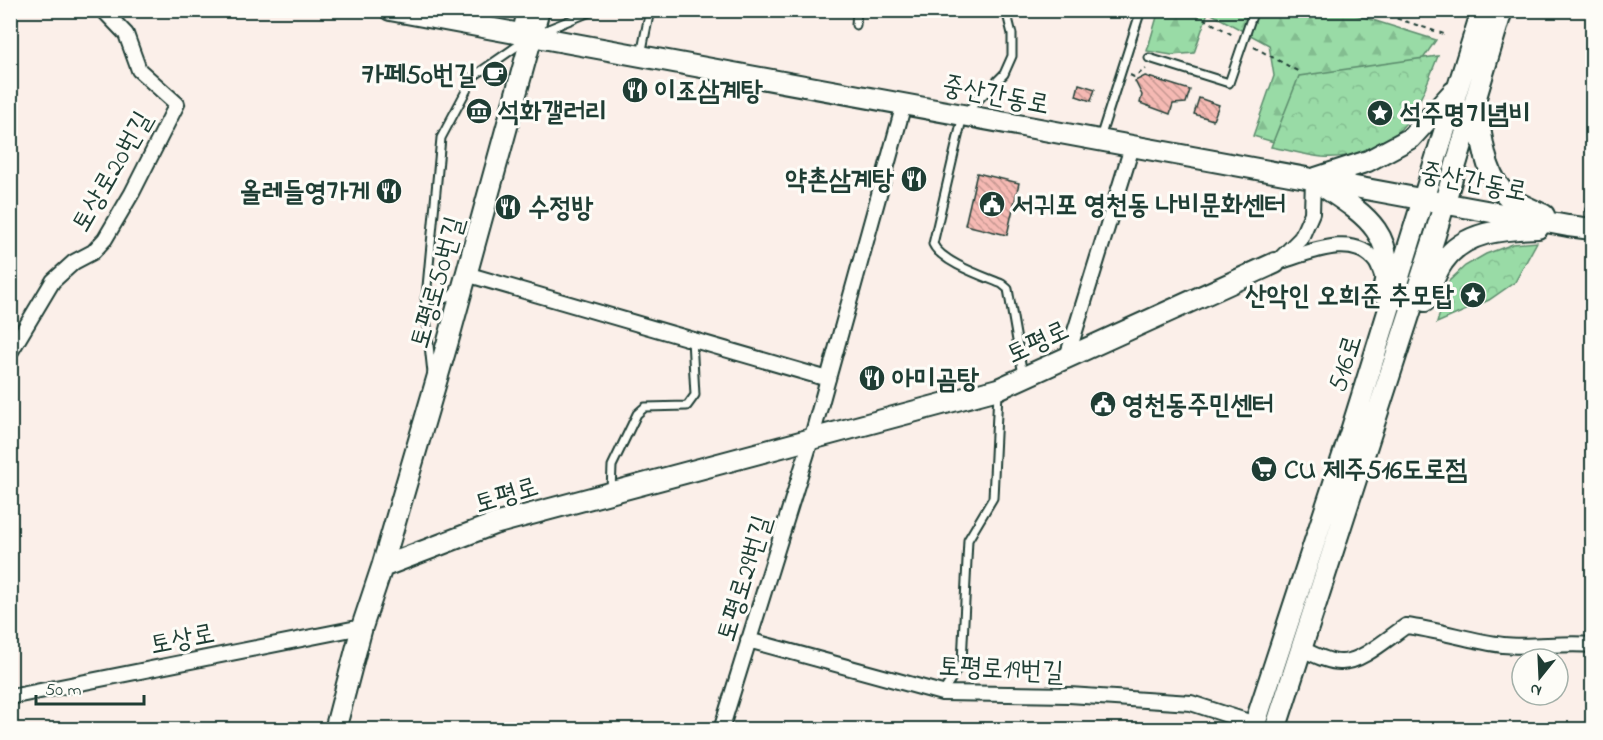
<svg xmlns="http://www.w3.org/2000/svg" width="1603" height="740" viewBox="0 0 1603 740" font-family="'Indie Flower','Poor Story',sans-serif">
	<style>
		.forest { fill: url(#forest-firs); stroke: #5c8c6d; stroke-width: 1.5 }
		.park { fill: url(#park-crowns); stroke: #5c8c6d; stroke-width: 1.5 }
		.building { fill: url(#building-back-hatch); stroke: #1f3d34; stroke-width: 1.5 }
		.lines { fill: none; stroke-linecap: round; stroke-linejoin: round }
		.lane-casing { stroke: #1f3d34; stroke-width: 11 }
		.street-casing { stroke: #1f3d34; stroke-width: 18 }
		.secondary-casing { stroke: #1f3d34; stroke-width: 24 }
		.path { stroke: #1f3d34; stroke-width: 2; stroke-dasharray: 4.5 4.5; stroke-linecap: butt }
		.lane { stroke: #fdfcf7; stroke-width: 7 }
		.street { stroke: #fdfcf7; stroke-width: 14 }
		.secondary { stroke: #fdfcf7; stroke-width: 20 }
		.labels { text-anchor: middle; stroke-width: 6; stroke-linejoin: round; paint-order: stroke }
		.poi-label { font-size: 27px; font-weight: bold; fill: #1f3d34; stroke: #fdfcf7; text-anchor: start }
		.street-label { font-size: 27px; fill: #1f3d34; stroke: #fdfcf7 }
	</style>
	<defs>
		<pattern id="forest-firs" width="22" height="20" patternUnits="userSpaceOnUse" patternTransform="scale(1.5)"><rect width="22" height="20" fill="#99dba6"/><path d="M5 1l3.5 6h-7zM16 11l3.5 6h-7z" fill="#83bd90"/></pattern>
		<pattern id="park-crowns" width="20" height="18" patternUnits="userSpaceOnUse" patternTransform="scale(1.5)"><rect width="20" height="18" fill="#99dba6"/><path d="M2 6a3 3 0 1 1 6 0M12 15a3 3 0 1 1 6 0" fill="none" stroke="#83bd90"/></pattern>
		<pattern id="building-back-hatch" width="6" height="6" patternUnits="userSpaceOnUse" patternTransform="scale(1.5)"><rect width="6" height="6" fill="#f5b9b3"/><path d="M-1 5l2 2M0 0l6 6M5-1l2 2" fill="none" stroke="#c69892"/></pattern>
	</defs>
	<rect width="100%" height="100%" fill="#fbefe9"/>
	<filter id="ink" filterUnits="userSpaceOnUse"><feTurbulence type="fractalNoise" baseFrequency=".0167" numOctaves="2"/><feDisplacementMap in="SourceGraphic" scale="12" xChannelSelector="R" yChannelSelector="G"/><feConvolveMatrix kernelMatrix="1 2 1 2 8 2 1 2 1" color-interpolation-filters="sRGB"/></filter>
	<g filter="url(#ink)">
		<path class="forest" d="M1159,10l185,1 92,29 -27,39 -114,69 -42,-12 21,-60 -5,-31 -61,-33 -14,41 -22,2 -25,-4z"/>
		<path class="park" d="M1438,56c-10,25 -20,55 -39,75 -18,19 -51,28 -77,26 -17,-2 -34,-7 -51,-10l28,-71z
			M1537,242l-22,40 -26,18 -52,23 12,-42 16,-15 21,-12 27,-10z"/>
		<path class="building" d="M1145,76l45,14 -4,13 -13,1 -3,10 -30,-11 2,-8 -7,-14z
			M1079,84l16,5 -4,12 -15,-5z
			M1199,98l20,7 -6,15 -19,-6z
			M977,173l42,10 -12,52 -42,-10z"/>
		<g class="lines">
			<defs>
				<path id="lane" d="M1006,10l6,24v22l-8,18 -41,41 -30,129c8,18 50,32 69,40l6,5 15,86
					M856,25l1,-15
					M541,32l54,-22
					M641,55l9,-45
					M1149,58l80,25 25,-73
					M1100,138l41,-128
					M425,298c11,3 23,3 30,-7
					M432,373l-7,-65 16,-170 33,-62 52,-36
					M611,491l1,-25 25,-52 8,-7 42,-1 8,-11 -3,-56
					M943,692l19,-30 6,-122 25,-42 5,-106"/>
				<path id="street" d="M520,33l5,-23
					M1277,262l24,-24 11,-25 1,-34
					M1275,263c29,-8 78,-33 101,-1 3,4 5,11 7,17
					M466,274l362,105
					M10,353l43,-72 21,-19 19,-10 12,-13 27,-46 45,-89 -38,-34 -13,-36 -23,-24
					M1067,357l65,-210
					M748,640l194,53 127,2 122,8 64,21
					M1302,649c11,5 27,14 40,13 20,0 47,-25 64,-36 33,4 65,15 97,19 29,3 60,-3 89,0
					M10,697l352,-70
					M721,730l90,-290 93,-336"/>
				<path id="secondary" d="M390,10l1178,216 24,3
					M1476,103c6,31 7,75 34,95 10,7 24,12 34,17
					M1316,178l52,-17 43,-23 42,-46
					M1318,183c43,29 83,50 64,110
					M1425,301c6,-13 10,-28 18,-39 21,-31 61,-33 95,-34
					M382,567l66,-226 91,-331
					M335,730l27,-103 20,-60 112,-43 504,-135 277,-126
					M1253,730l98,-299 131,-421
					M1275,730l160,-495 67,-225"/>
			</defs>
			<use href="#lane" class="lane-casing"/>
			<use href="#street" class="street-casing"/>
			<use href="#secondary" class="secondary-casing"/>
			<path class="path" d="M1188,10l45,25
				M1371,10l76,25
				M1254,47l47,26
				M1130,75l4,2 12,-8
				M1586,212l6,-48"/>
			<use href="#lane" class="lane"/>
			<use href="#street" class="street"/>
			<use href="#secondary" class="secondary"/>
		</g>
	</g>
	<defs>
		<symbol id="cafe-disc" viewBox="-11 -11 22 22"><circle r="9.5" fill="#1f3d34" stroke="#fdfcf7"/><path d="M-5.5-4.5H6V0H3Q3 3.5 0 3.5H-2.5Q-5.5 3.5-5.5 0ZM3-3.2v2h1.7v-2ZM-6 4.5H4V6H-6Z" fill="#fff"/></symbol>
		<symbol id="restaurant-disc" viewBox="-11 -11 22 22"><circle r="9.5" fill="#1f3d34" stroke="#fdfcf7"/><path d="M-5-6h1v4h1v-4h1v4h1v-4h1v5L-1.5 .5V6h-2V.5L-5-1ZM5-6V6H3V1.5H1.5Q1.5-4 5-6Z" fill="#fff"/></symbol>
		<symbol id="museum-disc" viewBox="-11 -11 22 22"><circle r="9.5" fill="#1f3d34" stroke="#fdfcf7"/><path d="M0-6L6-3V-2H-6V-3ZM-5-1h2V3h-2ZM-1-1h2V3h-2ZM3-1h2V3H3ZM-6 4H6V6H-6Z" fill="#fff"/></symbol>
		<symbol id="sight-disc" viewBox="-11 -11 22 22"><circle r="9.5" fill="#1f3d34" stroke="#fdfcf7"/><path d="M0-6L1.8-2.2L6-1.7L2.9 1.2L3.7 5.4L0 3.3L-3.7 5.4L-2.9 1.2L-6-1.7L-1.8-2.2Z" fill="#fff"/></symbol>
		<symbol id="civic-disc" viewBox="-11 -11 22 22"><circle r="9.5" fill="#1f3d34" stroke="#fdfcf7"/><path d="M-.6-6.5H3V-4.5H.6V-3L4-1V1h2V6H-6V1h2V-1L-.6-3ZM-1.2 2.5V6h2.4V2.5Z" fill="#fff"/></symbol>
		<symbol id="supermarket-disc" viewBox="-11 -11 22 22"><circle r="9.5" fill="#1f3d34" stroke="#fdfcf7"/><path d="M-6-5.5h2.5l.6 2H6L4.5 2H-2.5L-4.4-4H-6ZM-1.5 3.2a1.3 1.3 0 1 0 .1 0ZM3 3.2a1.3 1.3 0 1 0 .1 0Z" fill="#fff"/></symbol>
	</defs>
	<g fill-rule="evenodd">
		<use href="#cafe-disc" x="480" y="59" width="30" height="30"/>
		<use href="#restaurant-disc" x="620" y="75" width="30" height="30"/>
		<use href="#museum-disc" x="464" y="96" width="30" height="30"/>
		<use href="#sight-disc" x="1365" y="98" width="30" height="30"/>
		<use href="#restaurant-disc" x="899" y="164" width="30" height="30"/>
		<use href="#restaurant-disc" x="374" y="176" width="30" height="30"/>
		<use href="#civic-disc" x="977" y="189" width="30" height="30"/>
		<use href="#restaurant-disc" x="493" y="192" width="30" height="30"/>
		<use href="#sight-disc" x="1458" y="280" width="30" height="30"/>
		<use href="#restaurant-disc" x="857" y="363" width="30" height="30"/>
		<use href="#civic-disc" x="1088" y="389" width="30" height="30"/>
		<use href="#supermarket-disc" x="1249" y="454" width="30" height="30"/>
	</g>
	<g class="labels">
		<g class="poi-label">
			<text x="476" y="83" text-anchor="end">카페50번길</text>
			<text x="654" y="99">이조삼계탕</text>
			<text x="498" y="120">석화갤러리</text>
			<text x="1400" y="122">석주명기념비</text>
			<text x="894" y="188" text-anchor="end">약촌삼계탕</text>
			<text x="370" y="200" text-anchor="end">올레들영가게</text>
			<text x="1012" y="213">서귀포 영천동 나비문화센터</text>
			<text x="528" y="216">수정방</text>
			<text x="1454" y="304" text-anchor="end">산악인 오희준 추모탑</text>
			<text x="892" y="387">아미곰탕</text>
			<text x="1122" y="413">영천동주민센터</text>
			<text x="1284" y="478">CU 제주516도로점</text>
		</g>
		<g class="street-label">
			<text transform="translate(996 94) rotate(11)" y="9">중산간동로</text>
			<text transform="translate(111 171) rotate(-60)" y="9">토상로20번길</text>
			<text transform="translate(1474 181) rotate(11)" y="9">중산간동로</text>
			<text transform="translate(436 282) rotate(-74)" y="9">토평로50번길</text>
			<text transform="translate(1037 341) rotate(-25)" y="9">토평로</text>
			<text transform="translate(1344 363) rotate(-73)" y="9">516로</text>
			<text transform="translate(506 494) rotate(-17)" y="9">토평로</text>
			<text transform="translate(743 578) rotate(-73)" y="9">토평로29번길</text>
			<text transform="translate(182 638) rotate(-11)" y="9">토상로</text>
			<text transform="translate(1001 668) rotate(3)" y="9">토평로19번길</text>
		</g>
	</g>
	<rect width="1603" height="740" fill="none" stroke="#fdfcf7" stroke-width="36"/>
	<rect x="18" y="18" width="1567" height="704" fill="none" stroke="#1f3d34" stroke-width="2" filter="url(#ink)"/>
	<g transform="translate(1540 677) rotate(198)"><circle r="28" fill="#fdfcf7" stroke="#a4b0a9" stroke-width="1.5"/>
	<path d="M0-4.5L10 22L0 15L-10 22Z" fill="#1f3d34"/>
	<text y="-9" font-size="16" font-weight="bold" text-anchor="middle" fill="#1f3d34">N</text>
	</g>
	<path d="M36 695v9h108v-9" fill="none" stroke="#1f3d34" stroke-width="3"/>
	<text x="45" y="695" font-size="18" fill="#1f3d34" stroke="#fdfcf7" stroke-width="4.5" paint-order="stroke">50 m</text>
</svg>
